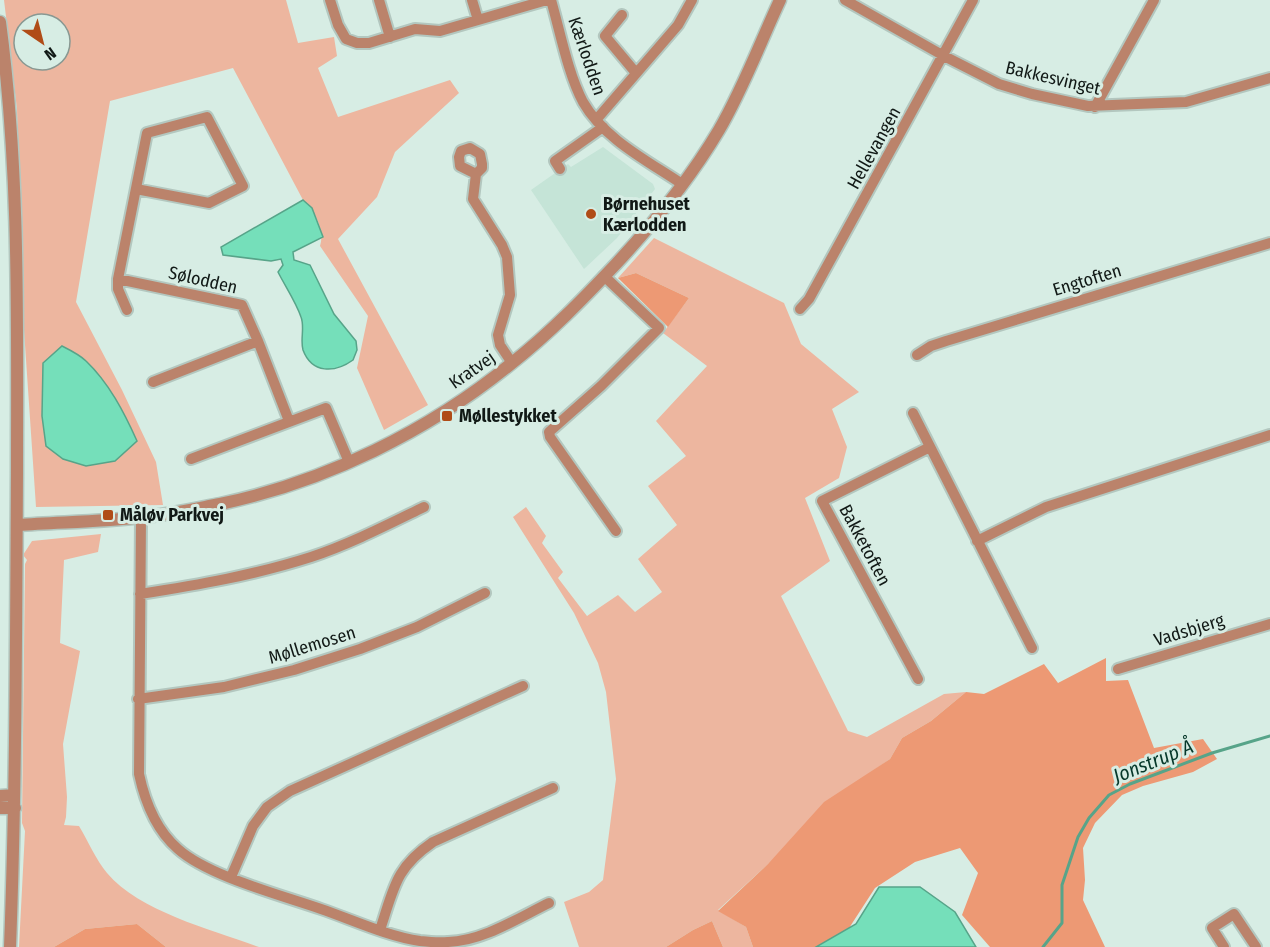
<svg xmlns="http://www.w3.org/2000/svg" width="1270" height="947" viewBox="0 0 1270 947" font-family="'Fira Sans Condensed',sans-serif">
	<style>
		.built { fill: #c5e4d7 }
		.green { fill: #edb69f; fill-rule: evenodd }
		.forest { fill: #ed9974 }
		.water { fill: #75dfba; stroke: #57a489; stroke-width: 1.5 }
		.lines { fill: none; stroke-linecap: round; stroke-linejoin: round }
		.stream { stroke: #57a489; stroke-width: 3 }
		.minor-casing { stroke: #b3c7bf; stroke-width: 14 }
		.tertiary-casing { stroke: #b3c7bf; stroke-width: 15 }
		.minor { stroke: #bb836b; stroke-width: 10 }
		.tertiary { stroke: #bb836b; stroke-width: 12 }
		.poi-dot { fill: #b04c17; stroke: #d7ede4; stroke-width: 2 }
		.labels { text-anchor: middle; stroke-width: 6; stroke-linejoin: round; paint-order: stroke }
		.street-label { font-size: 18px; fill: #111916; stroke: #d7ede4 }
		.poi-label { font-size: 18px; font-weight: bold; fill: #111916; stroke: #d7ede4; text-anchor: start }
		.water-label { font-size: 20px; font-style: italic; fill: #06382a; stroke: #d7ede4 }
	</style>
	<rect width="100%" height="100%" fill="#d7ede4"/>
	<path class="built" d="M603,147l50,37 2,5 -38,49 -33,31 -53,-79 37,-26 3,3z"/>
	<path class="green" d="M4,0h282l12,43 36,-6 3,19 -19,12 20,49 112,-37 9,13 -64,59 -18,45 -39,42 90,166 -44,25 -27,-62 11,-52 -48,-70c5,-15 -5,-36 -17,-46l-70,-132 -123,33 -34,201 46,88 34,72 7,43 -127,2 -12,-177 -7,-221zM24,24h36v36h-36z
		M654,238l130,65 17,41 58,48 -27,17 15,38 -8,31 -34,20 25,63 -49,35 67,135 19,6 77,-43 22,-2 -35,29 -29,17 -12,21 -29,20 -143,131 28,17 7,20h-30l-11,-26 -19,9 -27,17h-87l-15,-45 25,-10 14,-12 13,-101 -10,-87 -8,-29 -24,-50 -61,-96 13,-10 20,29 -4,7 21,29 -5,6 29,38 31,-21 17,17 27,-20 -24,-33 39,-34 -29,-39 38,-30 -30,-35 51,-55 -44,-33 26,-35 -53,-25 -18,5z
		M101,534l-3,18 -34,8 -4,83 20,8 -17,93 4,53 -1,20 -2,8 15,1c9,15 17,34 28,47 33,39 106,57 152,74h-93l-29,-23 -52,5 -31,18h-35l6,-116 -3,-8 3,-259 2,-4 -4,-5 9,-14z"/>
	<path class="forest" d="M636,273l53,25 -21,29 -50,-49z
		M1106,658v23l22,-1 26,68 49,-9 14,20 -24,13 -50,14 -21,9 -27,28 -12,25 2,32 -2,20 22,47h-115l-28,-32 16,-42 -18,-25 -45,14 -40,26 -35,54 -8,5h-79l-7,-20 -28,-16 50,-47 56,-62 66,-43 12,-21 29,-17 35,-29 18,2 60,-30 14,19z
		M712,921l11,26h-57l27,-17z
		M137,924l29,23h-112l31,-18z"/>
	<path class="water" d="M303,200l9,8 11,29 -30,15 1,8 16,5 24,49 22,27 1,9 -4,10c-18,13 -41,14 -50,-10 -3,-10 2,-23 -2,-33 -5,-15 -16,-31 -23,-45l5,-7 -2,-6 -10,2 -48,-6 -2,-8z
		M62,346c8,4 18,9 24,15 23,22 38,51 51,80l-22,20 -29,5 -23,-7 -17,-13 -4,-30 1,-53z
		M879,887h41l35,25 21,35h-160l40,-23z"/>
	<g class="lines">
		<path class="stream" d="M1043,947l19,-24v-38l16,-48 11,-19 20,-23 21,-11 82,-31 58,-17"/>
		<defs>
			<path id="minor" d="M330,0l8,25 8,14 11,4h12l46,-14 25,2 107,-31
				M379,0l11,37
				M472,0l6,20
				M551,0c9,31 17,74 32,102 21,37 65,59 99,82
				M845,0l99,56 55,28 33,10 56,12 98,-4 84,-24
				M622,15l-17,21 31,37
				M1095,107l59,-107
				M596,120l82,-95 14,-25
				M560,169l-5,-8 48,-34
				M476,174l-16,-8 -1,-9 2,-6 9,-3 10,6 2,10v4l-6,6 -3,25 29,46 5,12 3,38 -12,40 2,10 12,18
				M604,276l55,52 -58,58 -52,46 1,5 66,94
				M118,279l124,26 16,36 31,80
				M800,309l9,-10 164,-299
				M127,310l-9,-21v-10l29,-146 60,-16 36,69 -34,17 -73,-14
				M917,355l14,-9 15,-5 324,-98
				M153,382l105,-41
				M913,413l119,235
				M191,459l135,-51 23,54
				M141,517l-2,257c6,28 17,56 39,75 30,27 103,46 143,60 32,11 66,27 99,32 9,1 19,2 28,1 35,-1 70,-24 101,-39
				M977,541l69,-34 224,-72
				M140,594c58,-9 115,-19 171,-37 39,-13 76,-32 113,-50
				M1118,669l152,-45
				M918,679l-96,-178 108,-54
				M138,699l86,-12 70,-17 66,-21 57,-22 68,-34
				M231,877l22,-51 14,-19 23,-16 233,-105
				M380,930c14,-42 15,-62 53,-88l120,-54
				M1224,947l-12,-19 22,-14 22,33"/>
			<path id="tertiary" d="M0,22c20,150 17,300 17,451 -1,158 -1,316 -7,474
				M18,525c41,-3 83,-3 124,-8 26,-2 52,-8 78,-13 105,-22 209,-73 292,-141 38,-30 71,-64 104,-99 38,-41 74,-85 103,-134 24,-41 41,-87 61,-130
				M0,796l14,-1
				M0,808h15"/>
		</defs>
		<use href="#minor" class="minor-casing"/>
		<use href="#tertiary" class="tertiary-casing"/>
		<use href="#minor" class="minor"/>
		<use href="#tertiary" class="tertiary"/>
	</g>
	<g class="poi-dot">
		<circle cx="591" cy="214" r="6"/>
		<rect x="441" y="410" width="12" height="12" rx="3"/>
		<rect x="102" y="509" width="12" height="12" rx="3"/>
	</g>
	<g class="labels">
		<g class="street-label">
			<text transform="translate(587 56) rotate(71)" y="6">Kærlodden</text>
			<text transform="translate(1053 78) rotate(13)" y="6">Bakkesvinget</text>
			<text transform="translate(874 148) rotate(-61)" y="6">Hellevangen</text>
			<text transform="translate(203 280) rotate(13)" y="6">Sølodden</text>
			<text transform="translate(1087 280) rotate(-17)" y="6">Engtoften</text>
			<text transform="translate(472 370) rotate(-35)" y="6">Kratvej</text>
			<text transform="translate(865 545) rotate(62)" y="6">Bakketoften</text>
			<text transform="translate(1189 630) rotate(-17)" y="6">Vadsbjerg</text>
			<text transform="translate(312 645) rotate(-17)" y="6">Møllemosen</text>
		</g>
		<g class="poi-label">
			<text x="603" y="210">Børnehuset<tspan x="603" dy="21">Kærlodden</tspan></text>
			<text x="459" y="422">Møllestykket</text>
			<text x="120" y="521">Måløv Parkvej</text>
		</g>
		<g class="water-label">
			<text transform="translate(1153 761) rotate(-22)" y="7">Jonstrup Å</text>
		</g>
	</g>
	<g transform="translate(42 42) rotate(145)"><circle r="28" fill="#d7ede4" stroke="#889892" stroke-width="1.5"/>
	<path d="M0-4.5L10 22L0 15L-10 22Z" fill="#b04c17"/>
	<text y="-9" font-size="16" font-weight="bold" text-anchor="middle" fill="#111916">N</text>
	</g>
</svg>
